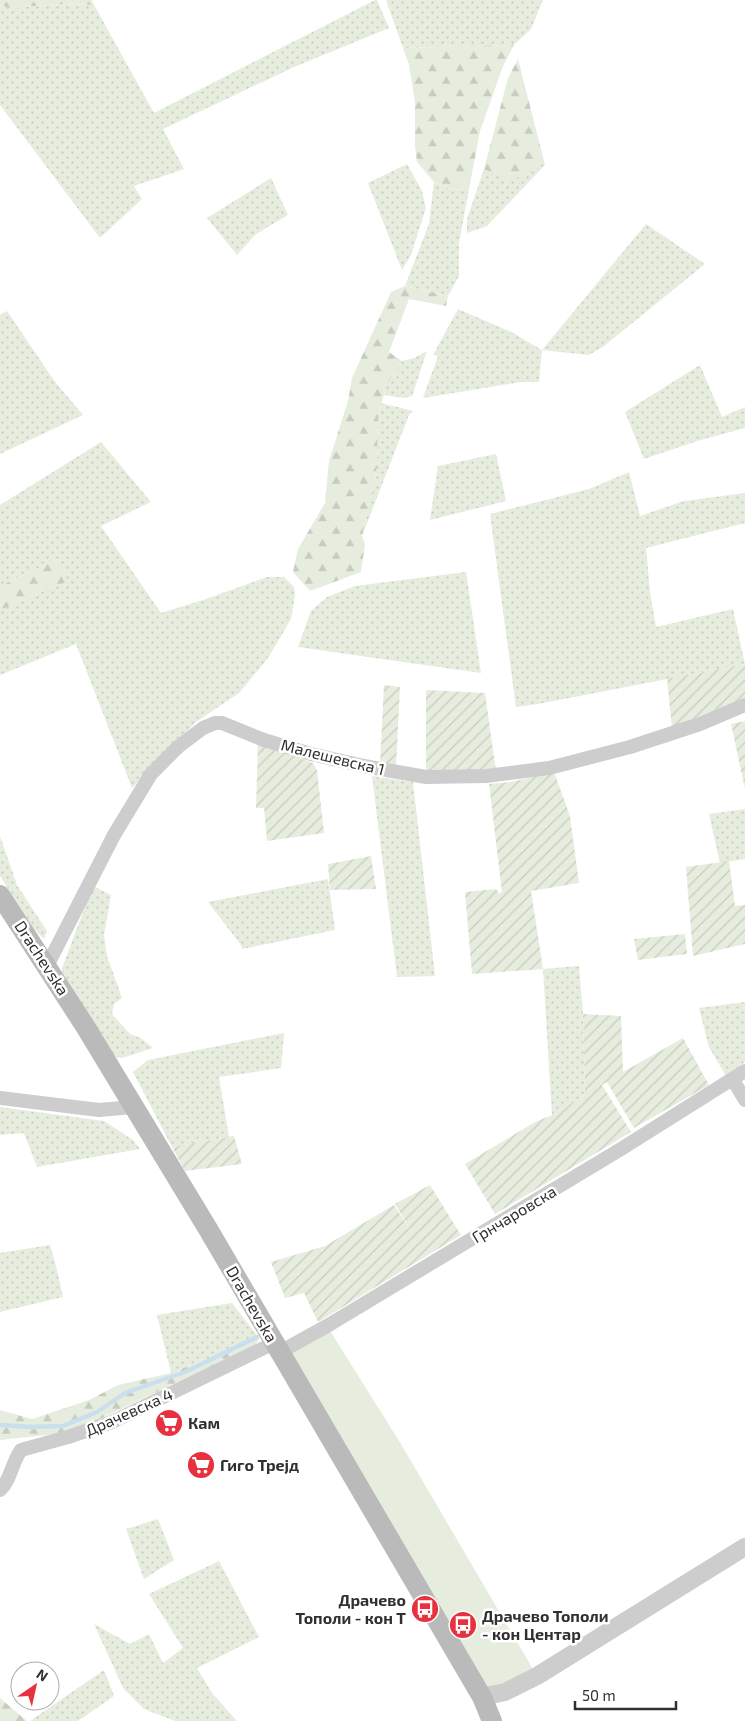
<svg xmlns="http://www.w3.org/2000/svg" width="745" height="1721" viewBox="0 0 745 1721" font-family="'Exo 2',sans-serif">
	<style>
		.grass { fill: url(#grass-dots) }
		.forest { fill: url(#forest-firs) }
		.park { fill: #e6edde }
		.garden { fill: url(#garden-furrows) }
		.lines { fill: none; stroke-linecap: round; stroke-linejoin: round }
		.stream { stroke: #cadfed; stroke-width: 4.5 }
		.minor { stroke: #cdcdcd; stroke-width: 14 }
		.tertiary { stroke: #cdcdcd; stroke-width: 18 }
		.secondary { stroke: #bababa; stroke-width: 20 }
		.labels { text-anchor: middle; stroke-width: 5; stroke-linejoin: round; paint-order: stroke }
		.street-label { font-size: 16px; fill: #303030; stroke: #fff }
		.poi-label { font-size: 16px; font-weight: bold; fill: #303030; stroke: #fff; text-anchor: start }
	</style>
	<defs>
		<pattern id="grass-dots" width="8" height="8" patternUnits="userSpaceOnUse" patternTransform="scale(1.25)"><rect width="8" height="8" fill="#e6edde"/><path d="M2 2h.1M6 6h.1" fill="none" stroke="#c6ccbf" stroke-width="1.8" stroke-linecap="round"/></pattern>
		<pattern id="forest-firs" width="22" height="20" patternUnits="userSpaceOnUse" patternTransform="scale(1.25)"><rect width="22" height="20" fill="#e6edde"/><path d="M5 1l3.5 6h-7zM16 11l3.5 6h-7z" fill="#c6ccbf"/></pattern>
		<pattern id="garden-furrows" width="10" height="10" patternUnits="userSpaceOnUse" patternTransform="scale(1.25)"><rect width="10" height="10" fill="#e6edde"/><path d="M-1 1l2-2M0 10L10 0M9 11l2-2" fill="none" stroke="#c6ccbf"/></pattern>
	</defs>
	<rect width="100%" height="100%" fill="#fff"/>
	<path class="grass" d="M375,0h2l12,28 -95,39 -131,62 21,40 -50,17 8,13 -42,39 -100,-133v-100l10,3 49,-4 35,1 60,108z
		M386,0h157l-12,29 -17,16 -111,3z
		M407,164l15,27 4,17 -15,47 -9,15 -34,-87z
		M545,165l-58,61 -20,7v-14l17,-50 26,11z
		M271,178l17,37 -32,19 -19,21 -30,-37z
		M434,182l19,8 16,-1 -10,54v33l-11,20 -43,-10 24,-62z
		M646,224l59,40 -101,82 -15,9 -47,-5 -3,32h-18l-98,16 15,-42 -5,-1 25,-46 53,23 31,18z
		M7,311l48,71 28,33 -83,39v-139z
		M427,351l-15,45 -8,2 -20,-3 3,-11 15,-23 12,-3z
		M700,365l22,52 23,-10v21l-48,13 -53,18 -19,-47z
		M381,403l32,8 -4,4 -47,121 15,-69 1,-52z
		M101,442l50,60 -50,24 60,87 45,-14 61,-22h17l10,10 1,8 -4,24 -23,39 -29,35 -43,29 -64,66 -56,-144 -76,31v-65l67,-29 -9,-22 -58,27v-81z
		M496,454l10,47 -76,19 8,-54z
		M629,472l11,44 44,-15 61,-8v30l-99,25 4,44 6,35 77,-18 12,55 -207,40 -22,3 -26,-193 99,-25z
		M466,572l15,101 -183,-26 13,-36 16,-14 28,-11z
		M372,776l41,6 22,194 -38,1z
		M745,809v50l-25,4 -11,-49z
		M0,836l17,49 30,46 -3,8 -10,-10 -34,-53z
		M328,879l7,51 -93,19 -1,-4 -33,-43z
		M93,886l18,9 -7,40 3,21 15,42 -8,6 -2,10 18,20 11,4 12,10 -31,10 -11,-2 -49,-85v-3z
		M579,966l4,48 2,81 -33,20 -9,-146z
		M745,1002v60l-19,14 -17,-29 -10,-39z
		M284,1033l-3,35 -62,9 10,60 -57,10 -39,-75 15,-12z
		M0,1107l104,14 29,19 7,9 -103,18 -13,-34 -24,2z
		M50,1245l6,21 7,31 -63,15v-59z
		M232,1303l27,35 -88,35 -14,-58z
		M158,1519l16,41 -30,19 -18,-50z
		M219,1561l40,76 -62,31 15,25 25,28h-62l-31,-12 -21,-21 -29,-64 36,20 19,-10 14,29 20,-15 -34,-54z
		M104,1670l10,26 -36,25h-48z"/>
	<path class="forest" d="M0,0h92l2,5 -35,-1 -49,4 -10,-3z
		M514,45l-11,21 -23,65 -11,58 -16,1 -19,-8 -17,-20 -2,-16v-44l-6,-37 -6,-17z
		M518,59l27,106 -35,16 -26,-12 24,-91z
		M405,286l43,10 -2,10 -37,-7 -20,53 13,9 -15,23 -9,31 -1,52 -15,69 3,8 -4,28 -51,19 -17,-19 5,-23 27,-46 4,-42 19,-60 4,-23 39,-86z
		M58,559l10,22 -68,29v-24z
		M259,1338l-3,7 -152,72 -39,16 -65,7v-30l32,9 57,-19 29,-15 53,-12z
		M0,1698l27,23h-27z"/>
	<path class="park" d="M327,1326l74,118 136,232 -55,21 -202,-345z"/>
	<path class="garden" d="M745,664v34l-73,30 -5,-49z
		M384,685l16,2 -4,81 -16,-4z
		M426,690l59,3 11,78 -70,2z
		M745,721v68l-14,-65z
		M258,743l55,20 4,7 7,63 -57,8 -3,-33h-8z
		M554,772l16,44 9,67 -48,8 12,78 -71,5 -7,-82 31,-3 3,4 3,-1 -13,-108 22,-2z
		M371,856l5,33 -46,1 -2,-26z
		M729,861l6,45 10,-1v39l-52,12 -7,-89z
		M685,934l2,20 -49,6 -4,-21z
		M583,1014l38,2 2,56 60,-34 26,47 -75,43 -27,-46 -5,3 29,47 -136,82 -30,-50 70,-42 17,-7 33,-20z
		M234,1136l8,28 -57,7 -13,-24z
		M430,1185l31,50 -143,87 -14,-29 -19,5 -14,-36 54,-16 69,-41 17,26 -16,-27z"/>
	<g class="lines">
		<path class="stream" d="M0,1425l32,2 31,-1 34,-14 28,-19 60,-21 72,-35"/>
		<path class="minor" d="M47,966l67,-131 37,-61 27,-27 25,-19 12,-5h7l42,17 47,14 53,12 62,11 60,-1 63,-8 81,-21 70,-23 45,-19
			M733,1080l12,20
			M0,1098l99,12 34,-3
			M280,1352l47,-26 294,-177 124,-78
			M0,1490c11,-10 12,-28 21,-40l47,-13 44,-15 162,-79"/>
		<path class="tertiary" d="M482,1697l23,-5 32,-16 208,-129"/>
		<path class="secondary" d="M0,895l85,131 123,203 274,468 10,24"/>
	</g>
	<defs>
		<symbol id="supermarket-disc" viewBox="-11 -11 22 22"><circle r="9.5" fill="#e7313f" stroke="#fff"/><path d="M-6-5.5h2.5l.6 2H6L4.5 2H-2.5L-4.4-4H-6ZM-1.5 3.2a1.3 1.3 0 1 0 .1 0ZM3 3.2a1.3 1.3 0 1 0 .1 0Z" fill="#fff"/></symbol>
		<symbol id="bus-disc" viewBox="-11 -11 22 22"><circle r="9.5" fill="#e7313f" stroke="#fff"/><path d="M-5-6H5V4H4V6H2V4H-2V6H-4V4H-5ZM-3.5-4V0h7V-4ZM-3.5 1.2v1.5H-2V1.2ZM2 1.2v1.5H3.5V1.2Z" fill="#fff"/></symbol>
	</defs>
	<g fill-rule="evenodd">
		<use href="#supermarket-disc" x="153" y="1407" width="32" height="32"/>
		<use href="#supermarket-disc" x="185" y="1449" width="32" height="32"/>
		<use href="#bus-disc" x="409" y="1593" width="32" height="32"/>
		<use href="#bus-disc" x="447" y="1609" width="32" height="32"/>
	</g>
	<g class="labels">
		<g class="street-label">
			<text transform="translate(333 757) rotate(14)" y="6">Малешевска 1</text>
			<text transform="translate(42 958) rotate(57)" y="6">Drachevska</text>
			<text transform="translate(514 1214) rotate(-31)" y="6">Грнчаровска</text>
			<text transform="translate(252 1304) rotate(60)" y="6">Drachevska</text>
			<text transform="translate(129 1412) rotate(-24)" y="6">Драчевска 4</text>
		</g>
		<g class="poi-label">
			<text x="188" y="1429">Кам</text>
			<text x="220" y="1471">Гиго Трејд</text>
			<text x="406" y="1606" text-anchor="end">Драчево<tspan x="406" dy="18">Тополи - кон Т</tspan></text>
			<text x="482" y="1622">Драчево Тополи<tspan x="482" dy="18">- кон Центар</tspan></text>
		</g>
	</g>
	<g transform="translate(35 1686) rotate(34)"><circle r="24" fill="#ffffff" stroke="#acacac"/>
	<path d="M0-4L9 19L0 12L-9 19Z" fill="#e7313f"/>
	<text y="-8" font-size="14" font-weight="bold" text-anchor="middle" fill="#303030">N</text>
	</g>
	<path d="M575 1701v8h101v-8" fill="none" stroke="#303030" stroke-width="2.5"/>
	<text x="582" y="1701" font-size="15" fill="#303030" stroke="#ffffff" stroke-width="4" paint-order="stroke">50 m</text>
</svg>
